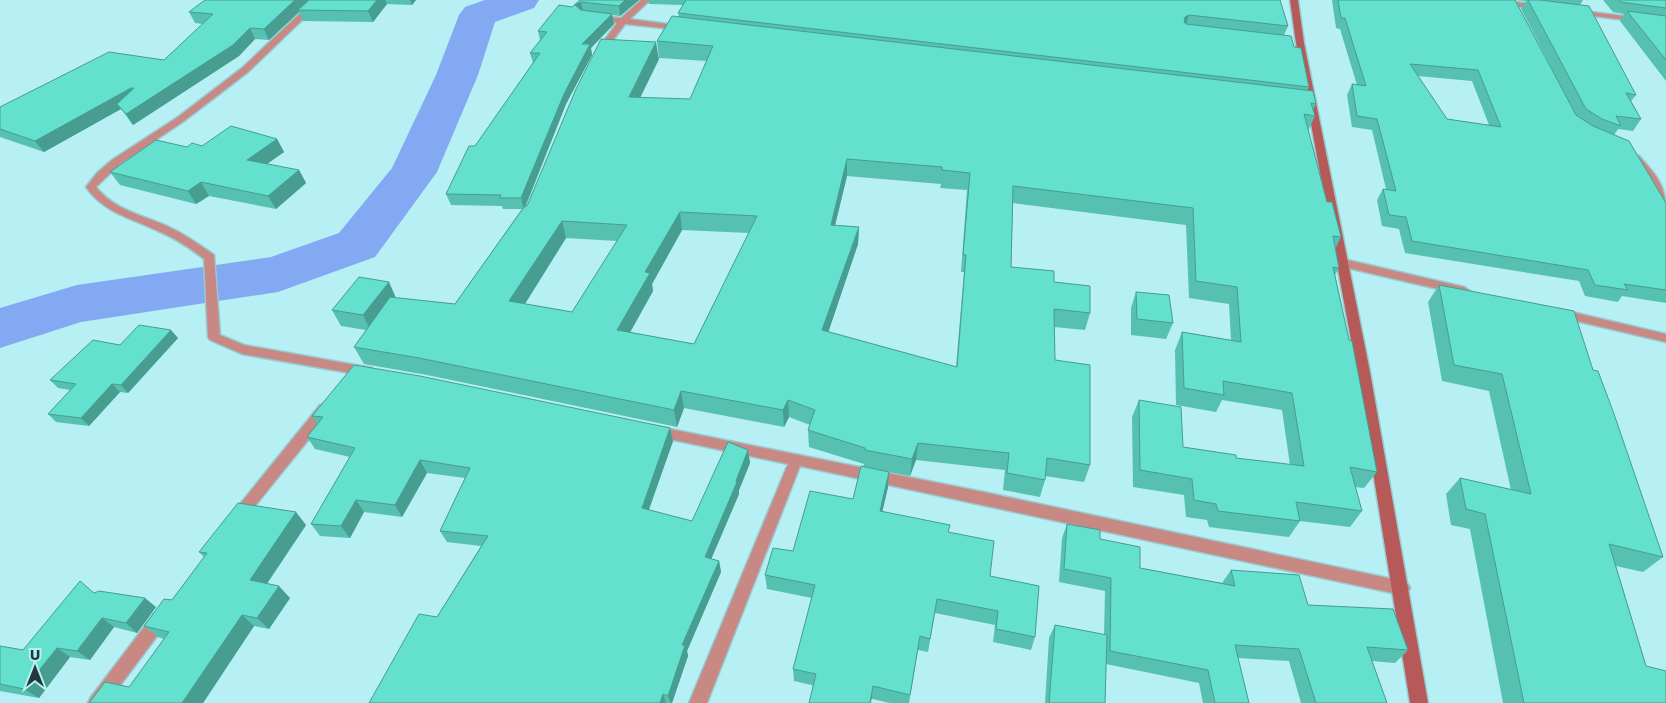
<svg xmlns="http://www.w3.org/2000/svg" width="1666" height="703" viewBox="0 0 1666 703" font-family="'Golos Text',sans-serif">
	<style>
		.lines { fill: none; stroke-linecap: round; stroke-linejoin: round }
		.river { fill: #83a9f2; fill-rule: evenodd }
		.street-casing { stroke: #98cbcf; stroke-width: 3 }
		.secondary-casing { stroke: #98cbcf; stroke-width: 3 }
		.street { fill: #c88985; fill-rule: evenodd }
		.secondary { fill: #b55a58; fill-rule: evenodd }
		.wall { fill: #56c1b1; fill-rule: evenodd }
		.shaded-wall { fill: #469d90 }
		.building { fill: #64e0ce; stroke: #469d90; fill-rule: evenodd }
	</style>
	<rect width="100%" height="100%" fill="#b6eff4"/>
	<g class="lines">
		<path class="river" d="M485,0h54l-5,8 -39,14 -17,53 -41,97 -62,85 -97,35 -197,30 -81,26v-40l77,-23 194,-28 68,-24 53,-65 44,-93 23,-60 6,-8z"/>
		<defs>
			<path id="street" d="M314,0h9l-75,72 -64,49 -64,43 -24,23c18,23 46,28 71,39 17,8 32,18 47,29l6,80 24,10 128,23 1,3 -1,3 -5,2 -125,-22 -32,-14 -2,-3 -4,-78c-14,-11 -29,-21 -46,-28 -27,-13 -54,-18 -72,-44l11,-14 15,-13 66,-43 64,-49z
				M641,0h9l-20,19 52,7 4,2 -4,2 -57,-6 -23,31h-6l-1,-2 22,-30 -22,-3v-4l26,2z
				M1475,0h25l39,5 4,2 -4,2 -60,-7z
				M1574,10l92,11v4l-89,-11h-3z
				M1635,155l4,1c17,19 27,29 27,56l-5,-3 -13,-30 -18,-21z
				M1343,259l121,28 6,4 -6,4 -125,-29 -2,-3 2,-3z
				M1559,309l107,25v8l-111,-26 -2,-3 2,-3z
				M325,404l5,1 2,4 -2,4 -88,109 -5,2 -5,-2 -2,-4 2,-4 88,-109z
				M655,426l333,67 414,88 5,2 3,5 -3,5 -5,2 -602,-129 -93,237h-18l99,-239 -138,-29 -2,-4 2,-4z
				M160,612l6,2 2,5 -2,5 -59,79h-19l3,-6 63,-83z"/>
			<path id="secondary" d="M1290,0h8l6,43 66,329 58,331h-18l-53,-331 -61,-329z"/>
		</defs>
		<use href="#street" class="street-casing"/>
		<use href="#secondary" class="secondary-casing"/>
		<use href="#street" class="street"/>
		<use href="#secondary" class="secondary"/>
	</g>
	<path class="wall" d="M205,0h211l-4,5 -25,-1 -14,18 -70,-1 -4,-9 -30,28 -14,-1 -16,17 -106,69 -12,-16 -77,43 -44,-15v-30l164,-47 39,-36 -8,-1 -6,-11z
		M580,0h59l-19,16 -8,-1 2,9 -23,24 1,7 -26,49 -40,102h1l132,-147 -19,39 50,1 17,-38 -48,-3 -2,-17 22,-24 -1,-4 5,-8 -34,-1 -1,-4h632l8,26 -4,9 10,12 15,40 -2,4 9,13 -3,6 2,6 -7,15 19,71 14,35 -6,12 4,19 -4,7 42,197 -13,16 -9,-1 7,24 -12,16 -50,-6 -11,16 -80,-10 -2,-7 -21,-3 -2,-22 -51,-8 -1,-70 7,-17 44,47 53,11 54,7 -8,-55 -60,-10 -6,12 -40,-7 -1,-55 7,-18 49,8 -2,-36 -40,-6 -3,-73 -173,-22 -2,64 43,15 36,31 -5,17 -31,-3 1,33 35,105 -6,17 -39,-6v4l-5,17 -37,-7 2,-20 -89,-10 -6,16 -21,-4 -1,15 -6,25 66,20 42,44 45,61 -4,13 -38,-8 2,-17 -60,-12 -7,39 -10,-2 -9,53h-19l-96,-22 -1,-12 19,-71 -45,-9 -2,-14 88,-76 11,-35 -55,-17 -1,-17 2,-5 -21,-8 -5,10 -100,-19 -7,19 -250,-52 -63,-11 -10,-17 12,-17 -25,-4 -9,-16 64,-12 59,6 67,-95h-19l-1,-3 -51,-1 -5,-11 29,-48 58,-83 -3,-10 10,-13 -2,-9 34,-24zM847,176l94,8 -1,4 27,2 -6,82h3l-8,95 -128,-35 30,-88 1,-17 -24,-2zM682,230l67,3 -55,111 -64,-12 23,-41 -1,-7zM566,238l51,3 -45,71 -47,-8z
		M1332,0h251l-3,5 56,90 -5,6 10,18 -8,12 -15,-2 -4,6 52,68v100l-44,-7 -4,6 -33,-6 -6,-15 -174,-28 -6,-24 -17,-3 -5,-26 6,-11h3l-14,-59 -20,-3 -5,-32 5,-11 5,1 -17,-56 -4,-1zM1515,0l11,1 -5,8 38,73zM1418,76l54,5 17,44 -42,-6z
		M1603,0h63v81l-46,-60 4,-7 -11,-2z
		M277,139l7,13 -17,12 32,6 7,13 -30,26 -67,-13 -13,8 -76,-19 -10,-13 77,-25z
		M1439,285l154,85 70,187 -20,15 -27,-6 30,100 20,37h-163l-33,-174 -19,-4 -5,-31 14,-16 51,12 -22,-99 -47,-10 -14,-79z
		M1136,292l37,31 -7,16 -35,-4v-27z
		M178,338l-50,55 -8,-1 -31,34 -33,-4 -8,-8 22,-24 -12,-2 -8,-8 70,-35z
		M312,416l361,25 -24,69 43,11 56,-71 2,13 -11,27v4l-28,65 8,2 2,11 -34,79 1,5 -16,47h-303l68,-86 44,-71 -34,-4 -7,-11 25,-53 -38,-5 -25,44 -38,-5 -14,26 -30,-2 -9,-12 39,-67 -35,-8 -8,-12 10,-13z
		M1067,524l33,15 40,29 82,15 9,-13 177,80 -13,13 -23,-2 15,42h-86l-12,-42 -51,-3 11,45h-46l-4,-20 -93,-19 -1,39h-60l4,-65 6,-13 49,10 1,-44 -46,-9 3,-44z
		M306,525l-39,59 23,14 -21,31 -15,-3 -51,77h-114l40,-16 35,-48 -6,-2 -14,-11 28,-26 32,-43 -5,-5z
		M94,593l62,14 -19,26 -23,-6 -24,33 -20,-3 -31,41 -39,-7v-45l23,4z"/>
	<path class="shaded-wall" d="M295,0h16l-13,10 1,2 -30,28 -5,-11z
		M377,0h8l2,4 -14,18 -5,-11z
		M410,0h6l-4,5z
		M625,0h14l-19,16 -1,-10z
		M581,2l2,10 -8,-7z
		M612,14l2,10 -23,24 1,7 -26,49 -42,105 -3,-11 61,-154z
		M1189,15l-3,10 -5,2 4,-10z
		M250,28l5,11 -16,17 -106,69 -7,-11z
		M656,42l3,17 -27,55 -3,-17z
		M131,88l8,12 -22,4 4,5 -77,43 -9,-11z
		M277,139l7,13 -30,21 -7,-13z
		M847,159v17l-16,66v-17z
		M299,170l7,13 -30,26 -8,-13z
		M201,182l8,14 -13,8 -8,-13z
		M680,212l2,18 -30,54 1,7 -31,56 -5,-17 28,-58z
		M562,221l4,17 -50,80 -7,-17z
		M859,227l-1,17 -35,104 -1,-18z
		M389,282l7,16 -25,33 -8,-16z
		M171,330l7,8 -50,55 -7,-8z
		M112,384l8,8 -31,34 -8,-8z
		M681,391l3,17 -7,19 -3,-17z
		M788,400l1,17 -5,10 -1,-17z
		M670,428l3,13 -28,79 -3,-12z
		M918,443l-2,17 -6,16 2,-17z
		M748,450l2,13 -11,27v4l-32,75 -2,-12z
		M420,460l7,13 -25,44 -7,-12z
		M889,472l-1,15 -9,39 1,-15z
		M356,500l8,12 -14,26 -9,-12z
		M296,512l10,13 -45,67 -11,-12z
		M719,561l2,11 -34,79 1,5 -16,47h-1l-3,-7 14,-51z
		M279,586l11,12 -21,31 -12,-11z
		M145,598l11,9 -19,26 -11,-10z
		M242,615l12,11 -51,77h-21z
		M102,618l12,9 -24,33 -13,-9z
		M57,648l13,9 -31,41 -15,-9z
		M873,686l-2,17h-1z
		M663,694l3,9h-6z"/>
	<path class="building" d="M205,0h90l-31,29 -14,-1 -17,17 -107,69 -9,-10 17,-16h-3l-96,53 -35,-12v-22l109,-55 55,8 49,-46 -24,-2z
		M309,0h68l-9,11 -70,-1z
		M580,0h45l-6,6 -38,-4 -6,3 6,5 31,4 -30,30h8l-26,50 -43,104h-21l1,-3 -55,-1 23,-48h6l65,-93h-10l17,-21 -9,-1 21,-26 13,2z
		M686,0h594l8,26 -99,-11 -4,2 -1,5 2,2 105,12 3,11 7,1 8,39 -631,-74z
		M1338,0h177l61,115 17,11 36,15 37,62v87l-42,-6 4,6 -33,-5 -7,-15 -176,-29 -6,-24 -17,-2 -6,-26 13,2 -19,-72 -20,-3 -5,-32 14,2 -21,-68h-4zM1410,64l68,6 23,57 -54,-8z
		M1528,0h12l49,6 47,89 -10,-2 15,26 -25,-3 5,10 -19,-7 -16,-10z
		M1618,0h48v8l-46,-6z
		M1627,11l39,5v44z
		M672,16l641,75 3,13 -5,-1 4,13 -11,-2 23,88h5l9,35 -8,-1 6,32 -6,-1 16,73 3,1 25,131 -27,-5 12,44 -66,-9 4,19 -82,-10 -2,-7 -22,-4 -2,-21 -52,-9 -1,-70 42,7 2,40 53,8v3l68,8 -12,-73 -69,-12 1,14 -40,-7 -2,-56 59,10 -4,-55 -41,-6 -3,-73 -180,-22 -2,81 43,4v11l36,4v27l-36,-4 1,51 35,5v100l-43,-7 -2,22 -38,-7 2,-20 -91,-10 -6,16 -47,-9v-2l-57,-18 7,-20 -27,-10 -5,10 -102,-19 -7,19 -255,-52 -65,-11 36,-50 65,7 69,-97 3,-1 49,-117 25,-50 55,3 -27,55 61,2 23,-53 -56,-5zM847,159l95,8v3l28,3 -7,82h3l-9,112 -135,-37 37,-103 -28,-2zM680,212l77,4 -63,128 -77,-14 33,-57 -5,-1zM562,221l65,4 -55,87 -63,-11z
		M231,126l46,13 -30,21 52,10 -31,26 -67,-14 -13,9 -78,-19 46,-32 31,7 5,-4 10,3z
		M359,277l30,5 -26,33 -31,-5z
		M1439,285l135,26 19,59 5,1 16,43 49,143 -54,-13 37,122 20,5v32h-142l-39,-189 -19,-5 -6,-31 71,16 -29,-120 -48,-9z
		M1136,292l33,3 4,28 -36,-4z
		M139,325l32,5 -50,55 -9,-1 -31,34 -33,-4 28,-30 -26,-4 43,-40 27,5z
		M354,365l66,11 250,52 -28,80 50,13 36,-79 20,8 -12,31 1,1 -32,75 14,4 -37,84h3l-17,51 -5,-2 -3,9h-291l50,-89 18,3 51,-81 -48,-5 30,-63 -50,-8 -25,45 -39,-5 -15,26 -30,-2 44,-76 -48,-11 16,-20 -11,-1z
		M861,466l28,6 -9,39 70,14 -2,7 46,9 -4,35 49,10 -4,51 -39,-8 2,-18 -61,-12 -7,40 -10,-3 -10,59 -37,-9 -3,17h-61l7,-29 -23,-5 22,-84 -50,-10 8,-27 20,3 17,-60 43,8z
		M238,503l58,9 -46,68 29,6 -22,32 -15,-3 -60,88h-93l16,-21 24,5 40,-55 -25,-6 20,-27 8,1 35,-47 -8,-1z
		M1067,524l33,6v9l40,8v21l95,18 -4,-16 68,5 9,30 85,4 15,41 -41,-3 20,56h-71l-17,-54 -64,-4 14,58h-34l-7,-33 -98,-19 1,-73 -47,-9z
		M80,581l14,12 5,-2 46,7 -19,25 -24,-5 -25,33 -20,-3 -33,41 -24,-5v-38l23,4z
		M1055,625l52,10 -2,68h-56z"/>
	<g transform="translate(35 668)" stroke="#b6eff4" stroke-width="4" paint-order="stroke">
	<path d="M0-4L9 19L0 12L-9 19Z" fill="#21393b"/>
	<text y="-8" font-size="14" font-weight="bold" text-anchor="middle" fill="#21393b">U</text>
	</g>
</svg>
